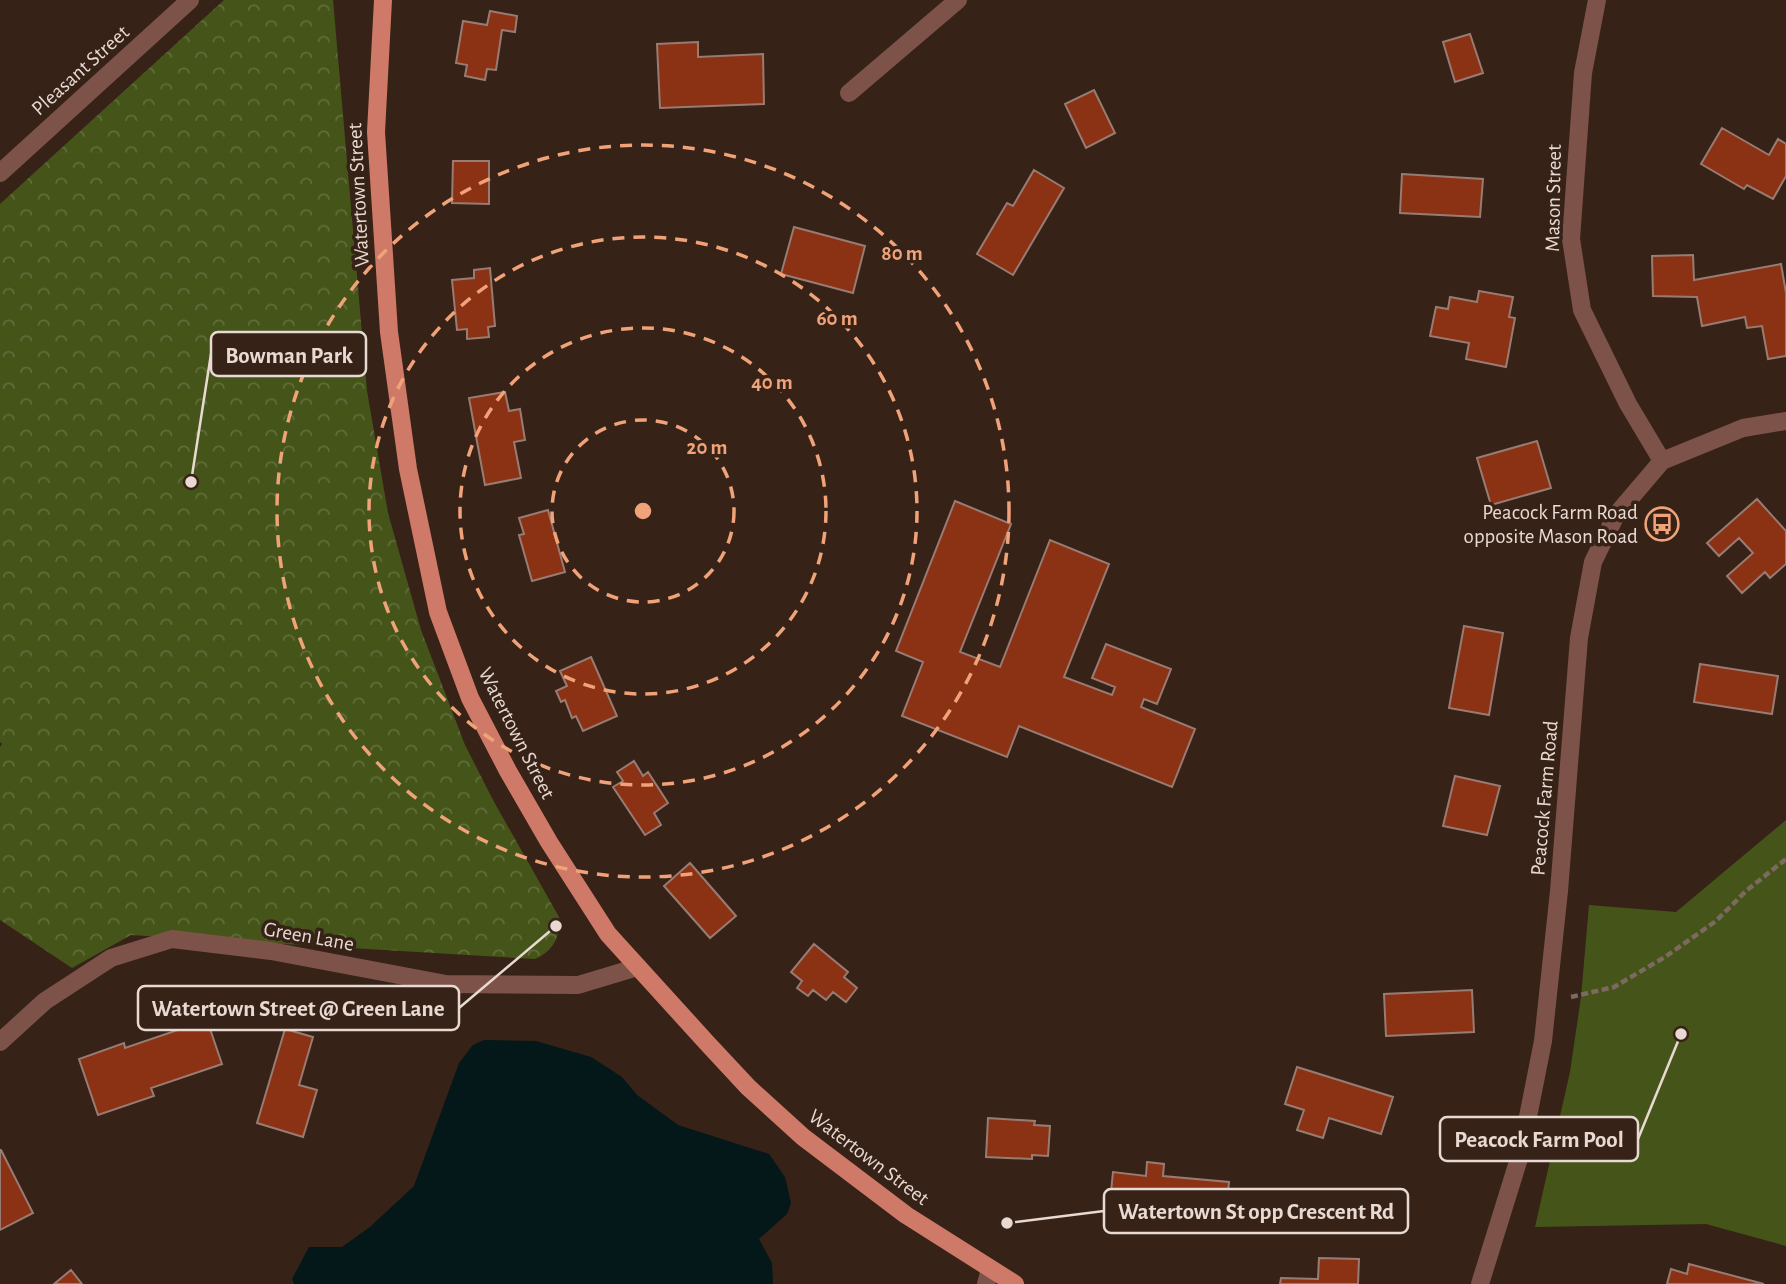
<svg xmlns="http://www.w3.org/2000/svg" width="1786" height="1284" viewBox="0 0 1786 1284" font-family="'Alegreya Sans',sans-serif">
	<style>
		.forest { fill: url(#forest-crowns) }
		.green { fill: #45551a }
		.water { fill: #041719 }
		.building { fill: #8b3114; stroke: #987c73; stroke-width: 2 }
		.lines { fill: none; stroke-linecap: round; stroke-linejoin: round }
		.path { stroke: #7c6a60; stroke-width: 4.5; stroke-dasharray: 7 3.5; stroke-linecap: butt }
		.minor { stroke: #7c5249; stroke-width: 18 }
		.tertiary { stroke: #7c5249; stroke-width: 18 }
		.primary { stroke: #cf7a68; stroke-width: 18 }
		.ring { fill: none; stroke: #f0a279; stroke-width: 3.5; stroke-dasharray: 12 9 }
		.labels { text-anchor: middle; stroke-width: 7; stroke-linejoin: round; paint-order: stroke }
		.street-label { font-size: 21px; fill: #e8dad2; stroke: #372217 }
		.poi-label { font-size: 21px; fill: #e8dad2; stroke: #372217; text-anchor: end }
		.centre { fill: #f0a279; stroke: #372217; stroke-width: 3.5 }
		.ring-label { font-size: 21px; text-anchor: middle; font-weight: bold; fill: #f0a279; stroke: #372217; stroke-width: 7; stroke-linejoin: round; paint-order: stroke }
		.leader { fill: none; stroke: #e8dad2; stroke-width: 2.5 }
		.callout-dot { fill: #e8dad2; stroke: #372217; stroke-width: 2.5 }
		.callout { fill: #372217; stroke: #e8dad2; stroke-width: 2.5 }
		.callout-label { font-size: 23px; text-anchor: middle; font-weight: bold; fill: #e8dad2 }
	</style>
	<defs>
		<pattern id="forest-crowns" width="20" height="18" patternUnits="userSpaceOnUse" patternTransform="scale(1.75)"><rect width="20" height="18" fill="#45551a"/><path d="M2 6a3 3 0 1 1 6 0M12 15a3 3 0 1 1 6 0" fill="none" stroke="#606d3a"/></pattern>
	</defs>
	<rect width="100%" height="100%" fill="#372217"/>
	<path class="forest" d="M224,0h109l34,391 21,122 33,117 44,115 28,55 66,117c2,19 -6,35 -24,42l-404,-24 -59,33 -72,-48v-173l2,-3 -2,-2v-538z"/>
	<path class="green" d="M1786,820v426l-80,-22 -171,3 35,-155 11,-75 8,-92 87,7z"/>
	<path class="water" d="M484,1040l52,1 55,16 31,20 15,18 41,30 91,29 16,23 6,26 -4,11 -28,25 13,24 1,21h-479l-2,-5 17,-32h33l28,-20 44,-41 45,-123 14,-18z"/>
	<path class="building" d="M490,11l27,5 -2,16 -13,-2 -6,40 -9,-1 -2,11 -20,-4 2,-11 -11,-2 7,-42 24,4z
		M1470,34l13,39 -28,9 -12,-40z
		M698,42v15l65,-3 1,50 -104,4 -3,-64z
		M1094,90l21,43 -29,15 -21,-44z
		M1722,128l47,27 9,-16 8,5v32l-13,23 -26,-14 -3,4 -43,-25z
		M453,161h36v43l-37,-1z
		M1034,170l30,18 -51,87 -36,-21 30,-51 6,3z
		M1402,174l81,5 -3,38 -80,-4z
		M794,227l71,19 -12,47 -72,-19z
		M1693,255l1,25 87,-16 5,29v63l-18,3 -6,-33 -15,2 -2,-11 -43,9 -5,-29 -44,-1 -1,-40z
		M490,268l5,58 -7,1 1,10 -22,2v-10l-10,1 -5,-50 22,-2v-8z
		M1479,291l34,6 -4,20 6,1 -9,49 -40,-8 3,-16 -39,-7 6,-29 12,2 2,-12 27,5z
		M505,392l4,19 11,-2 5,31 -11,2 7,36 -36,7 -16,-87z
		M1537,441l14,47 -60,17 -14,-47z
		M1757,499l29,32v33l-16,14 -5,-6 -23,21 -15,-17 26,-23 -14,-15 -20,18 -12,-13z
		M955,501l56,23 -51,128 40,15 50,-127 59,24 -45,113 48,18 3,-8 -23,-9 14,-34 65,25 -14,35 -13,-5 -3,8 54,22 -23,58 -153,-61 -12,31 -105,-41 21,-54 -27,-11z
		M548,510l17,62 -33,9 -13,-46 5,-1 -5,-16z
		M1464,626l39,7 -14,82 -40,-7z
		M591,657l26,59 -34,15 -7,-15 -4,2 -7,-18 -4,2 -5,-11 11,-5 -7,-15z
		M1700,664l78,12 -6,38 -78,-12z
		M634,761l9,15 5,-4 20,31 -14,10 7,12 -16,10 -32,-48 10,-6 -6,-9z
		M1455,776l45,10 -13,49 -44,-9z
		M690,863l46,53 -26,22 -46,-52z
		M814,944l34,28 -4,5 13,11 -11,14 -13,-10 -7,8 -13,-10 -5,6 -11,-8 5,-7 -11,-9z
		M1472,990l2,42 -88,4 -2,-42z
		M207,1020l15,44 -71,24 3,8 -56,19 -19,-56 45,-16 1,5z
		M285,1029l28,8 -14,48 18,5 -14,47 -46,-14z
		M1297,1067l96,30 -12,37 -52,-16 -6,20 -26,-8 7,-20 -19,-6z
		M988,1118l47,3 -1,4 16,1 -2,30 -16,-1v4l-46,-2z
		M1,1150l32,63 -33,17v-80z
		M1147,1162l17,2 -1,12 66,6 -3,29 -20,-2 -1,11 -36,-3 -1,9 -31,-3 2,-18 -29,-3 3,-30 33,4z
		M1319,1258l40,1 -1,25h-78l1,-6 37,1z
		M1689,1264l75,20h-97l4,-15 16,5z
		M71,1270l11,14h-28z"/>
	<g class="lines">
		<path class="path" d="M1571,997l43,-10 51,-30 51,-36 30,-30 40,-32"/>
		<path class="minor" d="M1597,0l-14,73 -12,166 11,71 46,94 34,57
			M849,93l109,-93
			M0,1042l45,-41 66,-43 61,-19 99,12 175,33 132,1 60,-18
			M986,1284l4,-15"/>
		<path class="tertiary" d="M0,173l190,-173
			M1480,1284l41,-132 22,-111 16,-150 20,-253 14,-76 23,-47 46,-54 81,-33 43,-7"/>
		<path class="primary" d="M383,0l-7,132 13,200 19,137 30,143 32,86 38,73 41,71 59,92 99,109 41,44 55,50 103,78 109,69"/>
	</g>
	<g class="ring">
		<circle cx="643" cy="511" r="91"/>
		<circle cx="643" cy="511" r="183"/>
		<circle cx="643" cy="511" r="274"/>
		<circle cx="643" cy="511" r="366"/>
	</g>
	<defs>
		<symbol id="bus-ring" viewBox="-11 -11 22 22"><circle r="9.5" fill="#372217" stroke="#f0a279" stroke-width="1.5"/><path d="M-5-6H5V4H4V6H2V4H-2V6H-4V4H-5ZM-3.5-4V0h7V-4ZM-3.5 1.2v1.5H-2V1.2ZM2 1.2v1.5H3.5V1.2Z" fill="#f0a279"/></symbol>
	</defs>
	<g fill-rule="evenodd">
		<use href="#bus-ring" x="1643" y="505" width="38" height="38"/>
	</g>
	<g class="labels">
		<g class="street-label">
			<text transform="translate(80 70) rotate(-42)" y="7">Pleasant Street</text>
			<text transform="translate(358 195) rotate(-93)" y="7">Watertown Street</text>
			<text transform="translate(1553 198) rotate(-89)" y="7">Mason Street</text>
			<text transform="translate(517 733) rotate(63)" y="7">Watertown Street</text>
			<text transform="translate(1544 798) rotate(-85)" y="7">Peacock Farm Road</text>
			<text transform="translate(309 936) rotate(10)" y="7">Green Lane</text>
			<text transform="translate(869 1157) rotate(37)" y="7">Watertown Street</text>
		</g>
		<g class="poi-label">
			<text x="1638" y="519">Peacock Farm Road<tspan x="1638" dy="24">opposite Mason Road</tspan></text>
		</g>
	</g>
	<circle cx="643" cy="511" r="10" class="centre"/>
	<g class="ring-label">
		<text x="902" y="260">80 m</text>
		<text x="837" y="325">60 m</text>
		<text x="772" y="389">40 m</text>
		<text x="707" y="454">20 m</text>
	</g>
	<path class="leader" d="M191 482L211 354M556 926L459 1008M1681 1034L1638 1139M1007 1223L1104 1211"/>
	<g class="callout-dot">
		<circle cx="191" cy="482" r="7"/>
		<circle cx="556" cy="926" r="7"/>
		<circle cx="1681" cy="1034" r="7"/>
		<circle cx="1007" cy="1223" r="7"/>
	</g>
	<g class="callout">
		<rect x="211" y="332" width="155" height="44" rx="7"/>
		<rect x="138" y="986" width="321" height="44" rx="7"/>
		<rect x="1440" y="1117" width="198" height="44" rx="7"/>
		<rect x="1104" y="1189" width="304" height="44" rx="7"/>
	</g>
	<g class="callout-label">
		<text x="289" y="363">Bowman Park</text>
		<text x="298" y="1016">Watertown Street @ Green Lane</text>
		<text x="1539" y="1147">Peacock Farm Pool</text>
		<text x="1256" y="1219">Watertown St opp Crescent Rd</text>
	</g>
</svg>
